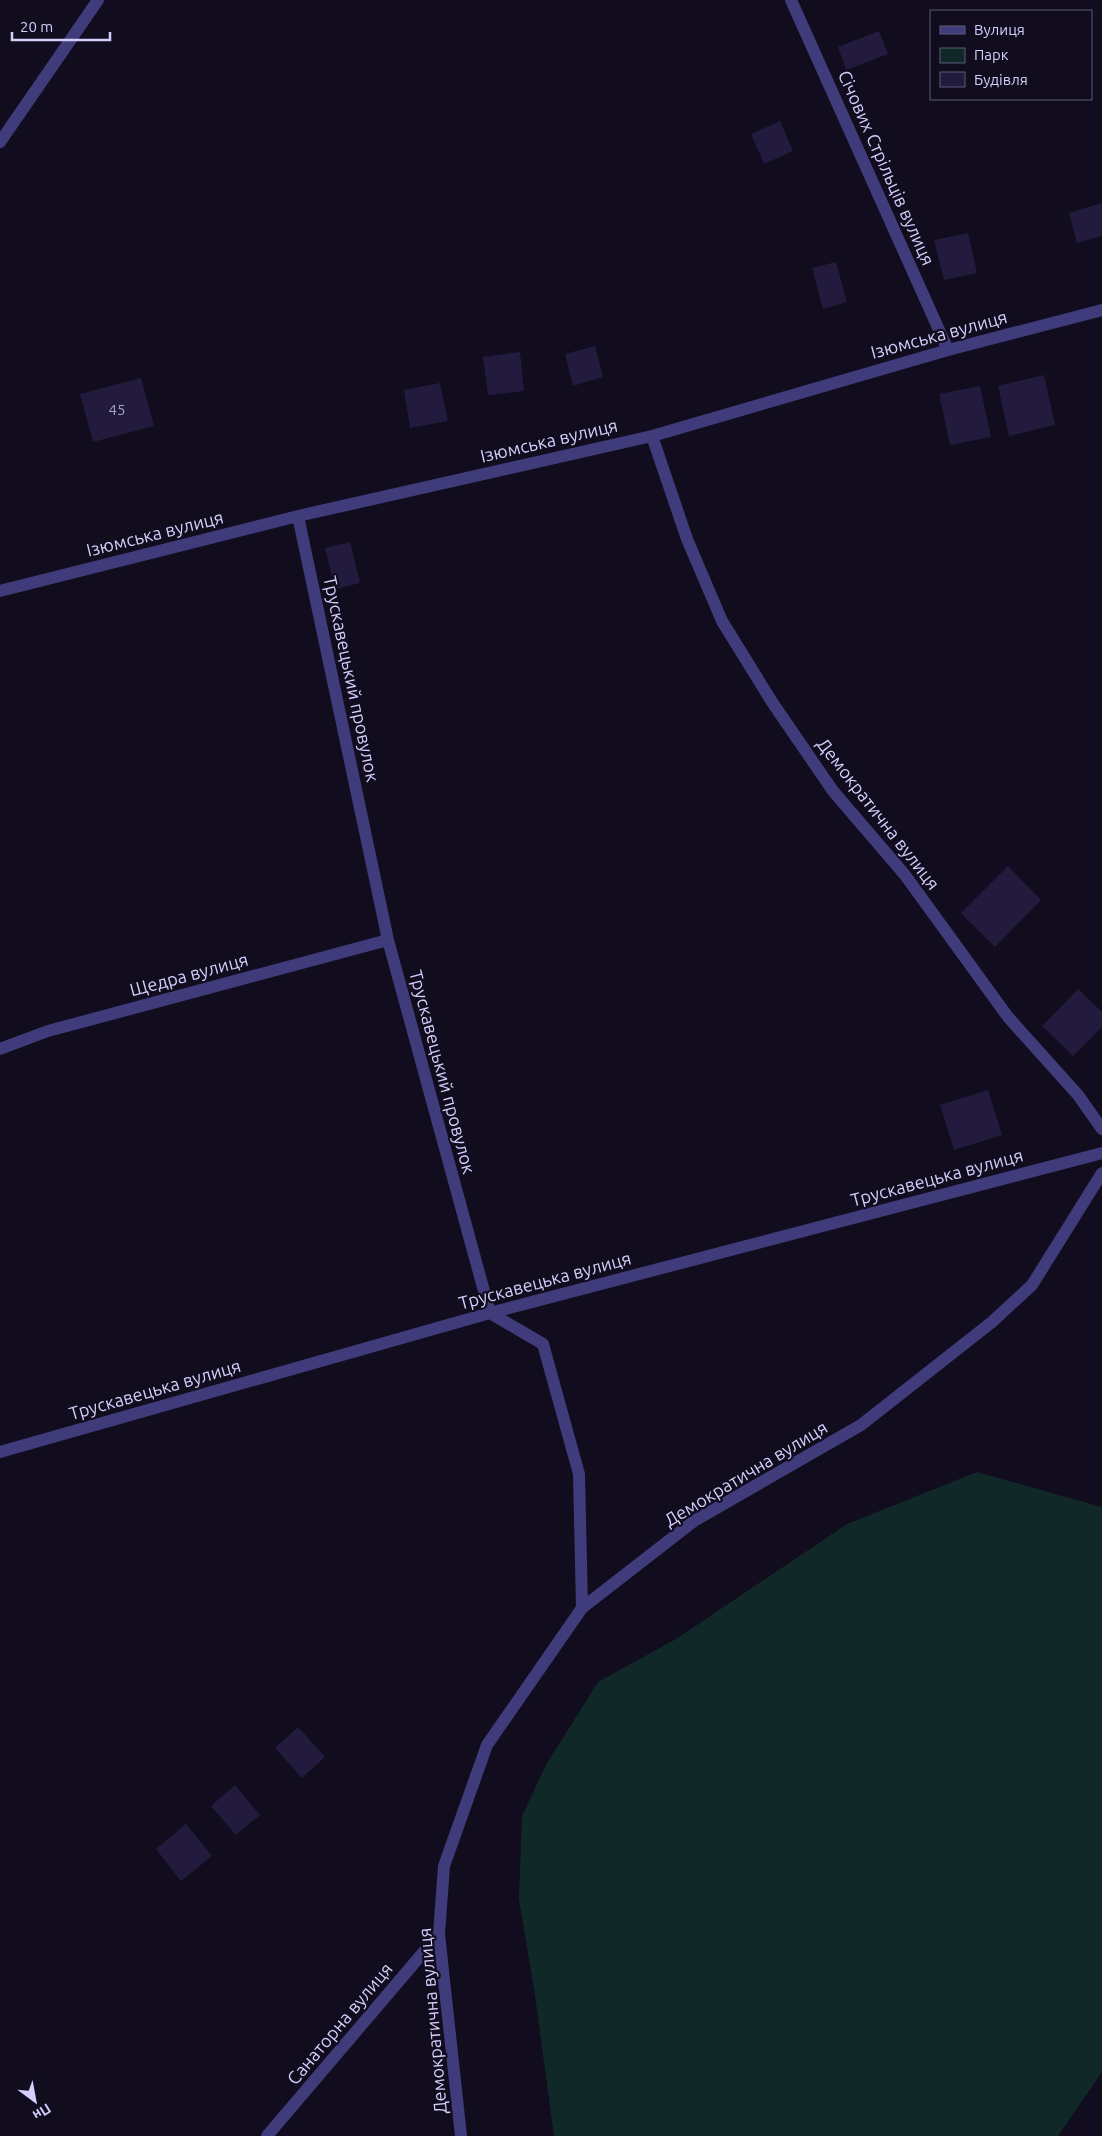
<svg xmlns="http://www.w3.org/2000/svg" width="1102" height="2136" viewBox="0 0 1102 2136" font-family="Ubuntu,sans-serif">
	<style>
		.green { fill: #112828 }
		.building { fill: #231b3e }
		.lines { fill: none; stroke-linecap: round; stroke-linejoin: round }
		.minor { stroke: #403b7b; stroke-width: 12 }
		.labels { text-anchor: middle; stroke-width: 4.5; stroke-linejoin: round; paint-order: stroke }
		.number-label { font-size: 15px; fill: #a8a1cc }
		.street-label { font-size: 18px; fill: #d5cefc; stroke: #110d1e }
	</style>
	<rect width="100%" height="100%" fill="#110d1e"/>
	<path class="green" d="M977,1472l125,35v565l-44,64h-504l-19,-141 -16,-96 3,-83 25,-53 51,-81 78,-43 171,-115z"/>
	<path class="building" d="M879,31l9,23 -42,16 -8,-23z
		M780,121l13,30 -29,13 -13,-30z
		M1102,203v33l-25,7 -8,-30z
		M968,233l9,40 -33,7 -10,-40z
		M836,262l11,40 -24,7 -11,-41z
		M595,346l8,31 -30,9 -8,-32z
		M520,352l4,39 -36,4 -5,-38z
		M1044,375l11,50 -46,11 -11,-50z
		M141,378l13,48 -61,16 -13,-48z
		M440,383l8,38 -38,7 -6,-38z
		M980,386l11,51 -41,8 -11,-51z
		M350,542l10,41 -25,6 -10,-41z
		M1008,866l33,34 -46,47 -34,-34z
		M1078,989l24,23v15l-29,29 -31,-30z
		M988,1090l14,45 -48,15 -14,-45z
		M298,1727l27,30 -23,21 -27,-30z
		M235,1785l25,30 -24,20 -25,-29z
		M186,1824l26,32 -31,25 -25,-32z"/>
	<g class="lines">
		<path class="minor" d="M791,0l157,350
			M0,142l98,-142
			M652,436l35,103 35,82 50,81 61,89 72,84 103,142 70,78 24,34
			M298,516l90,424 102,373 53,31 36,130 3,134
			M0,591l298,-75 354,-80 296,-86 154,-40
			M0,1049l48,-18 340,-91
			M0,1452l490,-139 612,-160
			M267,2136l172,-202
			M461,2136l-22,-202 5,-68 43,-121 95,-137 112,-87 167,-96 131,-103 40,-37 70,-112"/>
	</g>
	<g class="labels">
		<g class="number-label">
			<text x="117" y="415">45</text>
		</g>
		<g class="street-label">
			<text transform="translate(886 168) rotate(66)" y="6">Січових Стрільців вулиця</text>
			<text transform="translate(939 335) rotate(-15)" y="6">Ізюмська вулиця</text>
			<text transform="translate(549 441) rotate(-13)" y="6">Ізюмська вулиця</text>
			<text transform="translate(155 534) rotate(-14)" y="6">Ізюмська вулиця</text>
			<text transform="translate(351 679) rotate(78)" y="6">Трускавецький провулок</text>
			<text transform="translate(878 814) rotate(52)" y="6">Демократична вулиця</text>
			<text transform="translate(189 975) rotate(-15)" y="6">Щедра вулиця</text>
			<text transform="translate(442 1072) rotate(75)" y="6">Трускавецький провулок</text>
			<text transform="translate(937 1178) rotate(-15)" y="6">Трускавецька вулиця</text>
			<text transform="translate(545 1281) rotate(-15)" y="6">Трускавецька вулиця</text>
			<text transform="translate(155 1390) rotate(-16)" y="6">Трускавецька вулиця</text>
			<text transform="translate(746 1474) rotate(-31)" y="6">Демократична вулиця</text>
			<text transform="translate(433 2021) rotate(-95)" y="6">Демократична вулиця</text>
			<text transform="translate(340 2024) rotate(-50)" y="6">Санаторна вулиця</text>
		</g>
	</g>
	<rect x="930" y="10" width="162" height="90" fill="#110d1e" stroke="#5f5a77"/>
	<rect x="940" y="26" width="25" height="8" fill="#403b7b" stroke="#5f5a77"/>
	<text x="974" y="35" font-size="15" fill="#d5cefc">Вулиця</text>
	<rect x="940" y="48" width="25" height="15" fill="#112828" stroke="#5f5a77"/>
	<text x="974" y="60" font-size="15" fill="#d5cefc">Парк</text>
	<rect x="940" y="72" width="25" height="15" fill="#231b3e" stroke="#5f5a77"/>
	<text x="974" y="85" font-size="15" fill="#d5cefc">Будівля</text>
	<g transform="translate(35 2101) rotate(148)" stroke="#110d1e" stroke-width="4" paint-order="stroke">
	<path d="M0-4L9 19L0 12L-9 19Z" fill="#d5cefc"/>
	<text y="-8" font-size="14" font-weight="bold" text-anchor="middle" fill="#d5cefc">Пн</text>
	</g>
	<path d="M12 32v8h98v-8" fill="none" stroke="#d5cefc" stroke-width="2.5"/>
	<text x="20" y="32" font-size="15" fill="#d5cefc" stroke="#110d1e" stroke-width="4" paint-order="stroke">20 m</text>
</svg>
